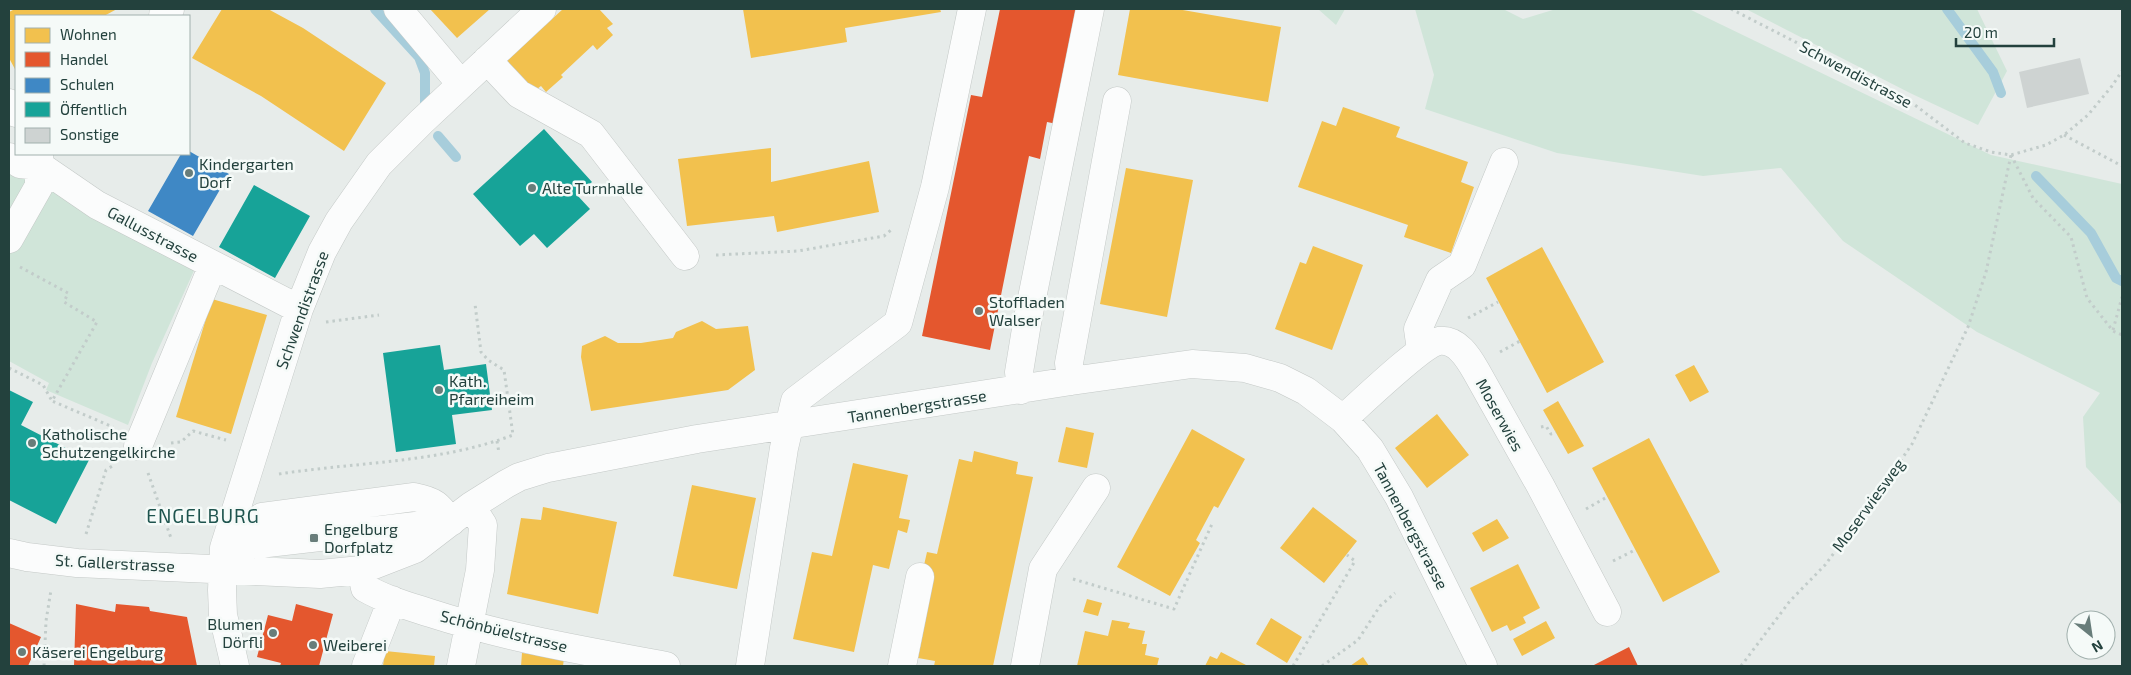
<svg xmlns="http://www.w3.org/2000/svg" width="2131" height="675" viewBox="0 0 2131 675" font-family="'Exo 2',sans-serif">
	<style>
		.green { fill: #d0e5d9 }
		.homes { fill: #f2c14e }
		.shops { fill: #e4572e }
		.schools { fill: #3f88c5 }
		.public { fill: #17a398 }
		.lines { fill: none; stroke-linecap: round; stroke-linejoin: round }
		.stream { stroke: #a7cddb; stroke-width: 10 }
		.building { fill: #ced3d2 }
		.minor-casing { stroke: #c4c9c7; stroke-width: 29 }
		.path { stroke: #c2ccca; stroke-width: 3; stroke-dasharray: 2.5 4; stroke-linecap: butt }
		.minor { stroke: #fbfcfc; stroke-width: 28 }
		.poi-dot { fill: #687d7a; stroke: #f5faf8; stroke-width: 2 }
		.labels { text-anchor: middle; stroke-width: 5; stroke-linejoin: round; paint-order: stroke }
		.street-label { font-size: 16px; fill: #23413d; stroke: #f5faf8 }
		.poi-label { font-size: 16px; fill: #23413d; stroke: #f5faf8; text-anchor: start }
		.quarter-label { font-size: 19px; letter-spacing: 1px; fill: #1e544e; stroke: #f5faf8 }
	</style>
	<rect width="100%" height="100%" fill="#e7ecea"/>
	<path class="green" d="M1318,9h27l-9,16z
		M1415,9h88l20,10 33,-10h133l302,146 131,29v321l-36,-38 -3,-50 17,-24 -123,-61 -134,-91 -62,-73 -78,8 -146,-23 -132,-44 9,-34z
		M1746,9h231l30,62 -29,54 -68,-32z
		M9,148l188,116 -45,99 -24,62 -82,-35 3,-7 -40,-22z"/>
	<path class="homes" d="M15,9h102l-13,7h-88v55l-7,-13v-46z
		M222,9h46l35,19 83,55 -42,68 -83,-55 -69,-38z
		M430,9h60l-33,29z
		M563,9h36l14,15 -6,4 6,7 -16,15 -4,-5 -32,30 2,2 -17,15 -5,-6 -8,6 -28,-30z
		M743,9h197l1,3 -96,16 2,14 -96,16z
		M1130,9h47l104,18 -13,75 -150,-27z
		M1343,107l57,20 -4,10 72,25 -7,20 13,5 -23,66 -47,-16 4,-12 -110,-38 24,-66 14,5z
		M771,148v34l98,-21 10,51 -102,20 -3,-16 -87,10 -9,-67z
		M1126,168l67,12 -26,137 -67,-13z
		M1313,246l50,19 -31,85 -57,-21 25,-67 6,2z
		M1542,247l62,115 -57,31 -61,-115z
		M212,299l55,16 -36,119 -55,-17z
		M702,321l14,8 32,-3 7,44 -27,20 -137,21 -10,-54 1,-11 23,-10 13,7h23l32,-5 3,-6z
		M1694,365l15,27 -19,10 -15,-27z
		M1558,401l26,45 -16,8 -25,-44z
		M1437,414l32,41 -42,33 -32,-40z
		M1066,427l28,6 -7,35 -29,-6z
		M1192,429l53,30 -27,49 -4,-2 -18,34 4,3 -30,53 -53,-29z
		M1649,438l71,134 -57,30 -71,-134z
		M974,451l44,11 -2,12 17,3 -40,189h-59l1,-5 -17,-3 16,-82 -12,-2 5,-22 10,2 22,-95 13,3z
		M853,463l55,12 -9,43 11,2 -3,13 -9,-3 -9,39 -16,-4 -19,87 -61,-13 19,-87 20,4z
		M692,485l64,13 -19,91 -64,-13z
		M543,507l74,15 -19,92 -91,-20 14,-76 20,2z
		M1313,507l44,34 -33,42 -44,-35z
		M1497,519l12,19 -26,14 -11,-19z
		M1518,564l22,44 -17,9 3,6 -16,8 -3,-6 -15,7 -22,-44z
		M1087,599l15,4 -4,13 -15,-4z
		M1271,618l31,19 -15,26 -31,-19z
		M1112,620l18,3 -2,5 17,3 -3,13h5l-2,11 14,3 -2,8h-80l8,-35 23,5z
		M1546,621l9,17 -33,18 -9,-17z
		M385,651l50,5 -1,10h-51z
		M1221,652l25,13 -1,1h-40l5,-10 7,3z
		M522,653l42,5 -1,8h-42z
		M1363,657l6,9h-19z"/>
	<path class="shops" d="M1000,9h80l-23,115 -10,-2 -7,37 -11,-3 -39,194 -68,-14 49,-241 11,2z
		M76,604l39,8 1,-8 33,3 1,4 37,6 10,49h-123z
		M296,604l37,10 -14,52h-39l1,-3 -24,-6 11,-42 24,6z
		M9,623l32,14 -13,29h-19z
		M1629,647l9,19h-46z"/>
	<path class="schools" d="M189,151l40,23 -36,62 -45,-25 33,-57h8z"/>
	<path class="public" d="M544,129l48,53 -15,13 13,14 -43,39 -13,-14 -14,12 -47,-52z
		M254,185l56,31 -35,62 -56,-31z
		M440,345l4,25 42,-6 6,46 -40,5 4,29 -60,8 -13,-99z
		M9,390l24,12 -12,23 68,35 -33,64 -47,-24z"/>
	<g class="lines">
		<path class="stream" d="M375,9l44,48 6,16v34
			M1947,9l46,63 8,21
			M438,136l18,21
			M2036,176l55,57 25,45 6,3"/>
	</g>
	<path class="building" d="M2080,58l9,36 -62,14 -8,-36z"/>
	<g class="lines">
		<defs>
			<path id="minor" d="M398,9l63,75
				M163,16l7,-7
				M487,60l32,34 72,40 94,122
				M9,103l7,10
				M9,157l11,7 20,2 57,39 202,104
				M9,239l30,-53v-32
				M1421,350l-3,-21 22,-49 22,-15 42,-103
				M1071,381l-2,-18 48,-262
				M1021,390l-2,-18 8,-49 63,-314
				M1343,419c16,-14 79,-75 96,-78 18,-2 29,16 37,30l64,114 67,127
				M138,446l75,-181
				M224,548l38,-31 152,-20c21,4 24,8 37,25
				M224,548l226,-26
				M9,553l18,4 50,6 243,11 41,-4 54,-21 56,-43 35,-22 13,-7 29,-9 149,-29 374,-58 121,-17 53,4 35,10 26,13 37,28 27,30 29,48 84,169
				M361,570l4,18c21,12 43,18 65,25 77,25 156,38 236,53
				M235,666l-12,-51 -1,-25 2,-42 75,-239 23,-57 17,-31 40,-57 42,-42 121,-113
				M366,666l26,-66
				M461,666l19,-96 3,-45 -12,-19
				M750,666l34,-218 11,-47 103,-78 37,-136 37,-178
				M902,666l18,-89
				M1025,666l18,-97 53,-81"/>
		</defs>
		<use href="#minor" class="minor-casing"/>
		<path class="path" d="M1731,9l176,90 58,44 26,9 20,3 35,-10 18,-10 24,-20 24,-29 10,-15
			M2064,135l58,31
			M2011,155l22,43 38,39 16,61 26,33 9,4
			M716,255l82,-4 86,-15 7,-6
			M20,267l48,26 -4,9 33,20 -45,79 61,26
			M1468,318l30,-16
			M326,322l53,-7
			M2113,330l9,-33
			M1500,352l20,-11
			M9,368l34,17 9,16
			M1541,427l5,-1 5,8 5,-2
			M497,441l2,12
			M171,443l10,-1 12,-11 33,9
			M148,473l23,65
			M279,474c77,-12 161,-11 234,-39l-9,-65 -16,-10 -7,-8 -6,-48
			M1586,509l21,-12
			M86,534l20,-64 8,-5
			M1613,561l22,-11
			M1073,579l101,30 38,-85
			M44,666l2,-45 5,-31
			M1293,666l62,-105 -8,-6
			M1322,666l36,-26 22,-34 15,-13
			M1741,666l49,-65 35,-36 55,-74 32,-47 56,-117 18,-55 25,-117"/>
		<use href="#minor" class="minor"/>
	</g>
	<g class="poi-dot">
		<circle cx="189" cy="173" r="5"/>
		<circle cx="532" cy="188" r="5"/>
		<circle cx="979" cy="311" r="5"/>
		<circle cx="439" cy="390" r="5"/>
		<circle cx="32" cy="443" r="5"/>
		<rect x="309" y="533" width="10" height="10" rx="2.5"/>
		<circle cx="273" cy="633" r="5"/>
		<circle cx="313" cy="645" r="5"/>
		<circle cx="22" cy="652" r="5"/>
	</g>
	<g class="labels">
		<g class="street-label">
			<text transform="translate(1856 74) rotate(28)" y="6">Schwendistrasse</text>
			<text transform="translate(153 234) rotate(28)" y="6">Gallusstrasse</text>
			<text transform="translate(302 310) rotate(-70)" y="6">Schwendistrasse</text>
			<text transform="translate(917 406) rotate(-9)" y="6">Tannenbergstrasse</text>
			<text transform="translate(1500 415) rotate(61)" y="6">Moserwies</text>
			<text transform="translate(1868 505) rotate(-54)" y="6">Moserwiesweg</text>
			<text transform="translate(1411 526) rotate(62)" y="6">Tannenbergstrasse</text>
			<text transform="translate(115 563) rotate(3)" y="6">St. Gallerstrasse</text>
			<text transform="translate(504 631) rotate(14)" y="6">Schönbüelstrasse</text>
		</g>
		<g class="poi-label">
			<text x="199" y="170">Kindergarten<tspan x="199" dy="18">Dorf</tspan></text>
			<text x="542" y="194">Alte Turnhalle</text>
			<text x="989" y="308">Stoffladen<tspan x="989" dy="18">Walser</tspan></text>
			<text x="449" y="387">Kath.<tspan x="449" dy="18">Pfarreiheim</tspan></text>
			<text x="42" y="440">Katholische<tspan x="42" dy="18">Schutzengelkirche</tspan></text>
			<text x="324" y="535">Engelburg<tspan x="324" dy="18">Dorfplatz</tspan></text>
			<text x="263" y="630" text-anchor="end">Blumen<tspan x="263" dy="18">Dörfli</tspan></text>
			<text x="323" y="651">Weiberei</text>
			<text x="32" y="658">Käserei Engelburg</text>
		</g>
		<g class="quarter-label">
			<text x="203" y="523">ENGELBURG</text>
		</g>
	</g>
	<rect width="2131" height="675" fill="none" stroke="#23413d" stroke-width="20"/>
	<rect x="15" y="15" width="175" height="140" fill="#f5faf8" stroke="#a1b0ad"/>
	<rect x="25" y="28" width="25" height="15" fill="#f2c14e" stroke="#a1b0ad"/>
	<text x="60" y="40" font-size="15" fill="#23413d">Wohnen</text>
	<rect x="25" y="52" width="25" height="15" fill="#e4572e" stroke="#a1b0ad"/>
	<text x="60" y="65" font-size="15" fill="#23413d">Handel</text>
	<rect x="25" y="78" width="25" height="15" fill="#3f88c5" stroke="#a1b0ad"/>
	<text x="60" y="90" font-size="15" fill="#23413d">Schulen</text>
	<rect x="25" y="102" width="25" height="15" fill="#17a398" stroke="#a1b0ad"/>
	<text x="60" y="115" font-size="15" fill="#23413d">Öffentlich</text>
	<rect x="25" y="128" width="25" height="15" fill="#ced3d2" stroke="#a1b0ad"/>
	<text x="60" y="140" font-size="15" fill="#23413d">Sonstige</text>
	<g transform="translate(2091 635) rotate(150)"><circle r="24" fill="#f5faf8" stroke="#a1b0ad"/>
	<path d="M0-4L9 19L0 12L-9 19Z" fill="#687d7a"/>
	<text y="-8" font-size="14" font-weight="bold" text-anchor="middle" fill="#23413d">N</text>
	</g>
	<path d="M1956 38v8h98v-8" fill="none" stroke="#23413d" stroke-width="2.5"/>
	<text x="1964" y="38" font-size="15" fill="#23413d" stroke="#f5faf8" stroke-width="4" paint-order="stroke">20 m</text>
</svg>
